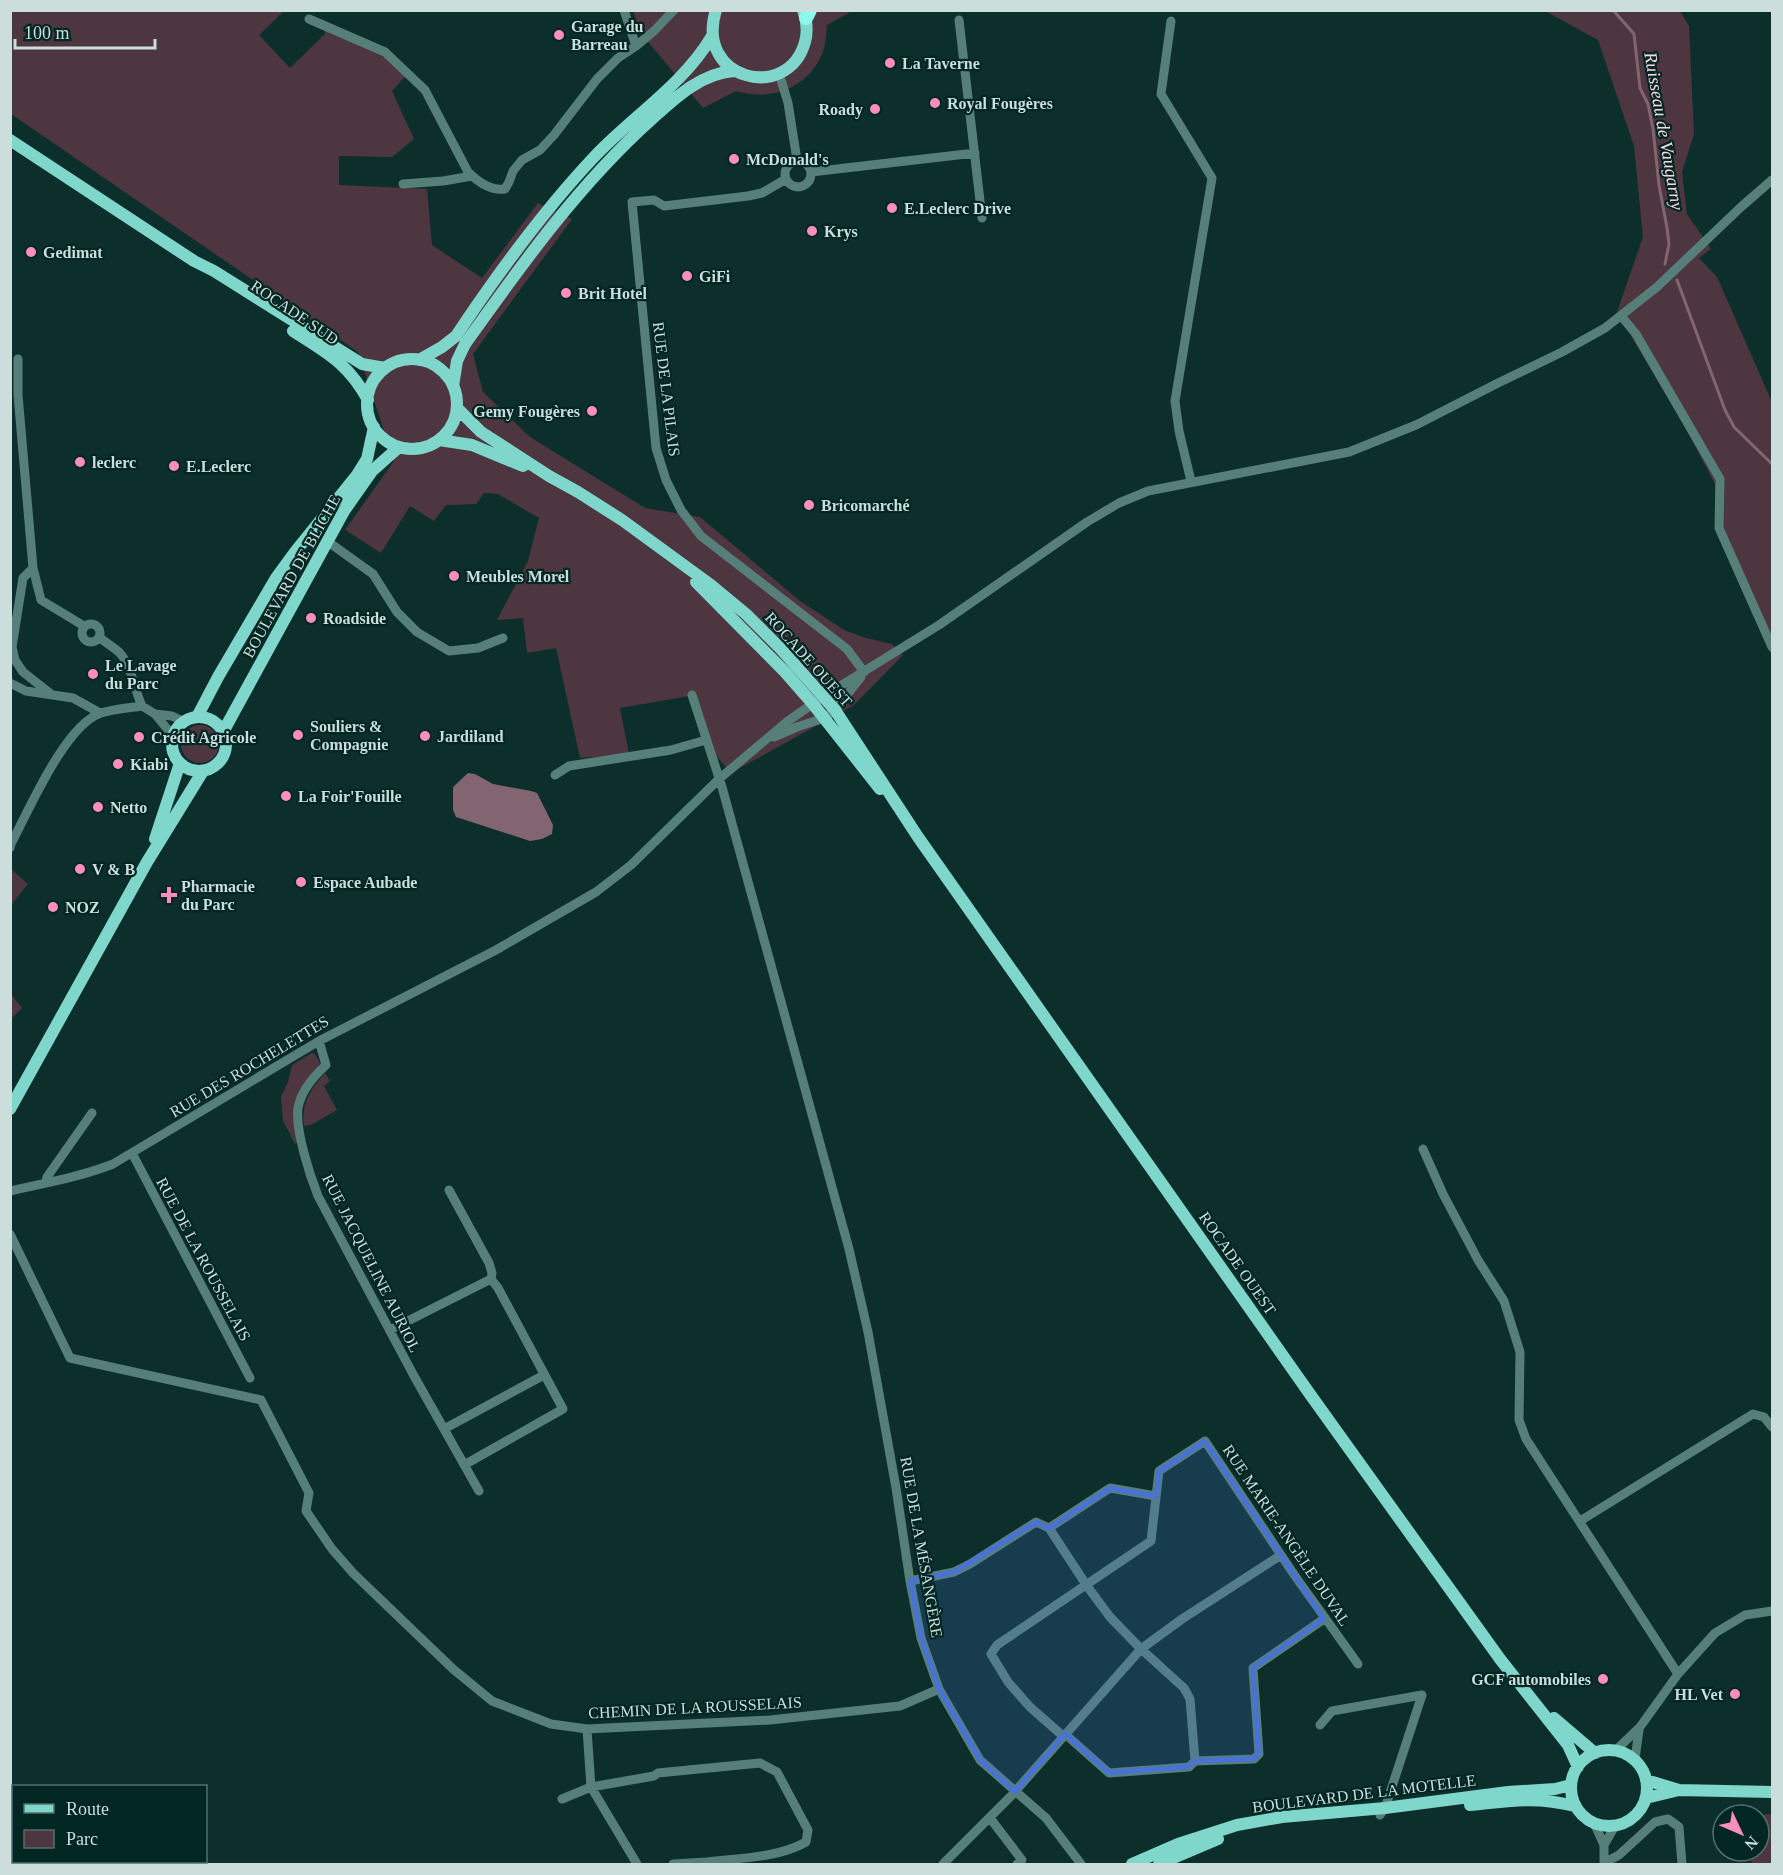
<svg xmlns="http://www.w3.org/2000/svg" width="1783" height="1875" viewBox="0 0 1783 1875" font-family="Georgia,serif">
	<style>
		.green { fill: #4e3640 }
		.water { fill: #826570 }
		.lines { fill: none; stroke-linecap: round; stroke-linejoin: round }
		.stream { stroke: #826570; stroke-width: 3 }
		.minor { stroke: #577f7a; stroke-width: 9 }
		.major { stroke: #7fd6cb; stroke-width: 12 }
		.highway { stroke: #8ef8ec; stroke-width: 14 }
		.marked { fill: #4872d9; fill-opacity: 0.2; stroke: #4872d9; stroke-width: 4.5; stroke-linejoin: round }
		.poi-dot { fill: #fd8ebe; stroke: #022622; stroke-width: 2 }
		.labels { text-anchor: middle; stroke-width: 4.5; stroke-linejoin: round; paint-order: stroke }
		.poi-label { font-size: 16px; font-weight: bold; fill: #cbdedb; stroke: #022622; text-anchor: start }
		.street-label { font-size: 16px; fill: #cbdedb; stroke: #022622 }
		.water-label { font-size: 18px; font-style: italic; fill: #fcd8e5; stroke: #022622 }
	</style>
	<rect width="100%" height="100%" fill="#0c2f2c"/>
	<path class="green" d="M10,11h274l-25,24 31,33 35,-34 -4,-15 67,30 22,22 -18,20 22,48 -22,18 -53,-1v29l88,4 5,56 50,33 56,-75 34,16 -99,135 10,38 47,45 115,71 55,9 100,84 44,29 22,8 26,6 11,11 -49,50 -123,68 -30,-35 -12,-42 -69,12 9,46 -49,4 -24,-110 -29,5 -4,-35 -26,2 31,-59 11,-43 -41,-24 -14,-1 -8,11 -30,1 -12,16 -24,-15 -29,47 -36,-23 49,-69 -36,-109 -347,-238z
		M633,11h219l-25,14c-1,7 -1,16 -3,23 -12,39 -51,54 -88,43l-33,17 -63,-76z
		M1545,11h135l9,15 5,108 -12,38 5,42 24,35 -12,9 18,19 55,125v254l-57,-131v-41l-29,-55 -69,-117 26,-75 -9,-91 -36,-106z
		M181 744a19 19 0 1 1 38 0a19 19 0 1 1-38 0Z
		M11,869l17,15 -17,21z
		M11,994l11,14 -11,11h-1z
		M312,1053l3,1 5,9 -2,5 -15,19 -4,54 -4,3 -12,-23 -2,-24 7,-15 4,-17z
		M325,1073l5,8 -6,5 13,24 -26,15 -7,1c-3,-22 6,-37 21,-53z
		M1772,1814v50h-20l-3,-13h10v-36z"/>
	<path class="water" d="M468,773l7,1 18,10 38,7 6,2 16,32 -1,9 -10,5 -12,2 -74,-24 -3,-7v-23z"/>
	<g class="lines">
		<path class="stream" d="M1613,10l21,24 6,54 8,16 5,25 6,56 8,43 2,16 -4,20
			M1677,280l48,130 9,17 38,37"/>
		<path class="minor" d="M624,10l12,36
			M309,19l76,33 40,38 43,82c10,10 22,19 37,17l4,-7 4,-11 9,-11 18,-10 14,-15 43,-56 21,-21 18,-12 18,-15 20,-21
			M959,20l23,198
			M1171,21l-10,73 51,84 -37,223 4,30 12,50
			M779,73l9,30 9,57
			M785 174a13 13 0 1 1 26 0a13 13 0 1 1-26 0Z
			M811,172l164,-19
			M786,179l-24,14 -14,3 -84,10 -10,-6 -22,2 24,246 10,32 15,30 20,26 146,113 17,23
			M403,184l40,-3 29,-5
			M1622,317l14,17 84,145 -1,49 53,119
			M18,359v36l15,173 8,32 43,26
			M327,541l46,33 24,38 20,20 32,19 29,-3 25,-10
			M33,568l-10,10 -11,69 3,13 8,12 28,22
			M82 633a9 9 0 1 1 18 0a9 9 0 1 1-18 0Z
			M99,637c6,5 14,10 20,15 13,14 15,37 23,54
			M10,683l16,8 47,7 27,15
			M692,695l30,92 127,462 19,83 28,156 14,93 11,57 18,51 41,71 66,58 35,46
			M155,714l17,2 12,6
			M774,737l23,-10 27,-9 11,-8 26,-33
			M555,775l14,-9 102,-16 35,-10
			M10,848l1,-4c18,-34 54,-119 90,-131 13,-4 28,-5 41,-7l13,8 18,22
			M319,1041l7,24c-12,11 -25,26 -28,43 -3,22 12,68 20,88l96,180 65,115
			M1423,1149l20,45 35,66 26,41 16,51 -1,68 7,19 152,235
			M132,1153l118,225
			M46,1183l1,-6 45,-64
			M10,1191c35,-8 70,-14 103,-27l206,-123 177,-91 100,-58 35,-27 88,-86 69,-58 36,-25 115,-71 148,-103 32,-19 29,-12 201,-39 67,-27 82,-42 64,-31 43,-24 52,-41 84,-80 31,-27
			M10,1234l60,124 191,42 48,93 -3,18 26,38 21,24 100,96 39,32 59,23 36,5 183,-9 130,-14 39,-17
			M390,1330l101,-51 1,-6 -3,-10 -40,-73
			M444,1429l100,-54
			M464,1465l99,-56 -65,-121 -7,-9
			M1580,1521l173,-107 11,3 8,10
			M1049,1528l61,-40 46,8
			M910,1581l44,-9 16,-8 66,-42 13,6 38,58 23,31 31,32 43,39 6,11 5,62
			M1320,1725l12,-14 90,-16 -37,113 -5,7
			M587,1729l4,58 46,77
			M1065,1734l44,39 80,-6 6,-6 59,-2 5,-5 -6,-86 71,-49
			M1063,1736l-33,-29 -22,-25 -17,-28 6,-9 154,-104 8,-70 46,-30 90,135 63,88
			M1615,1751l25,-24 38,-53 37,-41 30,-18 27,-4
			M1635,1759l4,-29
			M562,1799l29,-12 63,-11 4,-3 102,-10 17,9 31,58 -2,12c-28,16 -67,16 -99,20
			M990,1818l32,42 -5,4
			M1594,1823l10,22v19
			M1604,1845l11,-19
			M1604,1863l15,-8 36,-33 13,-3 11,8 3,37
			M673,1864l34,-2v2
			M943,1864l68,-68 130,-147 41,-30 99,-64"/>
		<path class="major" d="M716,10c-22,70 72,93 89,32 3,-11 2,-21 -2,-32
			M10,140l184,121 20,10 148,93 23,4
			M293,331c34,22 55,32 75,69
			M367 404a45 45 0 1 1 90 0a45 45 0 1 1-90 0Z
			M419,360l23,-13 14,-11c42,-63 87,-125 139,-180 38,-40 89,-72 117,-120
			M453,386l4,-25 8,-17c57,-80 114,-160 188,-226 23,-21 49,-45 81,-47
			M457,408l24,24 68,44 29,16 44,28 89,65 35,29 34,34 55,62 83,127 394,560 188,262 68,86 10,22
			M439,440l33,5 51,21
			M696,582l89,90 28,32 67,85
			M197,717l21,-40 58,-99 19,-26 62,-77 10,-16 7,-32
			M172 744a27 27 0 1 1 54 0a27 27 0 1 1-54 0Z
			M223,732l121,-221 28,-40 27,-24
			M155,839l25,-76
			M10,1109l137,-247 56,-91
			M1554,1718l41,35
			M1571 1788a38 38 0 1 1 76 0a38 38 0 1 1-76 0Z
			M1646,1780l33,10
			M1646,1798l33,-8 93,2
			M1470,1805c39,-4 66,-9 105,1
			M1132,1864l46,-20 59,-19 45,-8 103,-9 123,-16 47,-3 16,-4
			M1159,1864l59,-25"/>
		<path class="highway" d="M806,18l4,-8"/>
	</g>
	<path class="marked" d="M1205,1441l119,178 -71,49 6,86 -5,5 -59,2 -6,6 -80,6 -44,-39 -50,58 -35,-32 -41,-71 -18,-51 -11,-57 44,-9 82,-50 13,6 61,-40 46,8 3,-25z"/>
	<g class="poi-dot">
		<circle cx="559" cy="35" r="6"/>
		<circle cx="890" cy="63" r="6"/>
		<circle cx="935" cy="103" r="6"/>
		<circle cx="875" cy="109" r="6"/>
		<circle cx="734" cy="159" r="6"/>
		<circle cx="892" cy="208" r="6"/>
		<circle cx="812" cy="231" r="6"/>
		<circle cx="31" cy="252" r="6"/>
		<circle cx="687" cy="276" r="6"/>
		<circle cx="566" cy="293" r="6"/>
		<circle cx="592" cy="411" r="6"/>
		<circle cx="80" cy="462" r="6"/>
		<circle cx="174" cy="466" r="6"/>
		<circle cx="809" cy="505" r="6"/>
		<circle cx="454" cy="576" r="6"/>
		<circle cx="311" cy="618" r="6"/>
		<circle cx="93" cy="674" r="6"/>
		<circle cx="298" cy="735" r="6"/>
		<circle cx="425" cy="736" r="6"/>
		<circle cx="139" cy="737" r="6"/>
		<circle cx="118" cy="764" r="6"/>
		<circle cx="286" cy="796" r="6"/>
		<circle cx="98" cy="807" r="6"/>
		<circle cx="80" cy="869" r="6"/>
		<circle cx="301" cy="882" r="6"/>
		<path d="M166 886h6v6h6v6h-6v6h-6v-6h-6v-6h6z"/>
		<circle cx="53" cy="907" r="6"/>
		<circle cx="1603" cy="1679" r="6"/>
		<circle cx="1735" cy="1694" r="6"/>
	</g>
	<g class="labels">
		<g class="poi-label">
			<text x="571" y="32">Garage du<tspan x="571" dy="18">Barreau</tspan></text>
			<text x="902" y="69">La Taverne</text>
			<text x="947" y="109">Royal Fougères</text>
			<text x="863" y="115" text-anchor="end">Roady</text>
			<text x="746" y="165">McDonald's</text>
			<text x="904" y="214">E.Leclerc Drive</text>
			<text x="824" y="237">Krys</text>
			<text x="43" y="258">Gedimat</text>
			<text x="699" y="282">GiFi</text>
			<text x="578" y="299">Brit Hotel</text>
			<text x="580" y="417" text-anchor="end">Gemy Fougères</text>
			<text x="92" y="468">leclerc</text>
			<text x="186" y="472">E.Leclerc</text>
			<text x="821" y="511">Bricomarché</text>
			<text x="466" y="582">Meubles Morel</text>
			<text x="323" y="624">Roadside</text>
			<text x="105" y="671">Le Lavage<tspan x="105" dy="18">du Parc</tspan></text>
			<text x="310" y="732">Souliers &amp;<tspan x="310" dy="18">Compagnie</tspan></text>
			<text x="437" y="742">Jardiland</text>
			<text x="151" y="743">Crédit Agricole</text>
			<text x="130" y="770">Kiabi</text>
			<text x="298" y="802">La Foir'Fouille</text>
			<text x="110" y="813">Netto</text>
			<text x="92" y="875">V &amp; B</text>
			<text x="313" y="888">Espace Aubade</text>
			<text x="181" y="892">Pharmacie<tspan x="181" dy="18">du Parc</tspan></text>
			<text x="65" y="913">NOZ</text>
			<text x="1591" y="1685" text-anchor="end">GCF automobiles</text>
			<text x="1723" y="1700" text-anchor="end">HL Vet</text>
		</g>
		<g class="street-label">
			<text transform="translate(295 312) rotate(34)" y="6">ROCADE SUD</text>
			<text transform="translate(667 389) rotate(83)" y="6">RUE DE LA PILAIS</text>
			<text transform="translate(291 576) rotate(-61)" y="6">BOULEVARD DE BLICHE</text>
			<text transform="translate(809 659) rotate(48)" y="6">ROCADE OUEST</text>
			<text transform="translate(249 1066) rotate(-31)" y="6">RUE DES ROCHELETTES</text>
			<text transform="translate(204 1259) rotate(62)" y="6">RUE DE LA ROUSSELAIS</text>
			<text transform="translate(372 1263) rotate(63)" y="6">RUE JACQUELINE AURIOL</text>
			<text transform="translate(1238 1263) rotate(55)" y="6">ROCADE OUEST</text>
			<text transform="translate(1287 1535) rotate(56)" y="6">RUE MARIE-ANGÈLE DUVAL</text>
			<text transform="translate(922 1547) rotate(80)" y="6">RUE DE LA MÉSANGÈRE</text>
			<text transform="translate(695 1707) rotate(-3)" y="6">CHEMIN DE LA ROUSSELAIS</text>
			<text transform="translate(1364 1793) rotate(-7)" y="6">BOULEVARD DE LA MOTELLE</text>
		</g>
		<g class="water-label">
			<text transform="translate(1664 131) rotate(80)" y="6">Ruisseau de Vaugarny</text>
		</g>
	</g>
	<rect width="1783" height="1875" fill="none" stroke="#cbdedb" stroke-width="24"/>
	<rect x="12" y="1785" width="195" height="78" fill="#022622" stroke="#52706c" stroke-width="1.5"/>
	<rect x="24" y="1804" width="30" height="9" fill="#7fd6cb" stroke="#52706c" stroke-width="1.5"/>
	<text x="66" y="1815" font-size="18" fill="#cbdedb">Route</text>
	<rect x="24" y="1830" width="30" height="18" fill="#4e3640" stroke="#52706c" stroke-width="1.5"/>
	<text x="66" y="1845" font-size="18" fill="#cbdedb">Parc</text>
	<g transform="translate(1741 1833) rotate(134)"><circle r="28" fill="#022622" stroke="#52706c" stroke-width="1.5"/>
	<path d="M0-4.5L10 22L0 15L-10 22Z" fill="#fd8ebe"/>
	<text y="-9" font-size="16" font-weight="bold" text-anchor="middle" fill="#cbdedb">N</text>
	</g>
	<path d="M15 39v9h140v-9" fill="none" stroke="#cbdedb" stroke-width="3"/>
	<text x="24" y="39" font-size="18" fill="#cbdedb" stroke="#022622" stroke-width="4.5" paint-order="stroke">100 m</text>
</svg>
